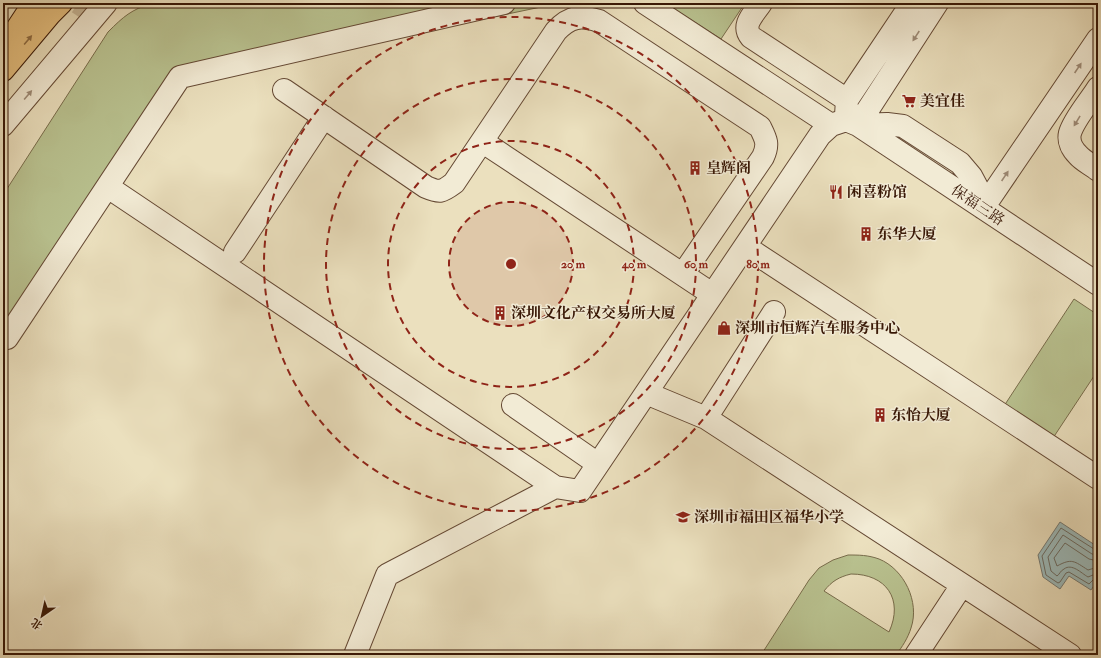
<svg xmlns="http://www.w3.org/2000/svg" width="1101" height="658" viewBox="0 0 1101 658" font-family="'IM FELL Double Pica','Noto Serif SC',serif">
	<style>
		.green { fill: #b9c290; stroke: #786c4b; fill-rule: evenodd }
		.water { fill: #9cbbbc; stroke: #747973 }
		.lines { fill: none; stroke-linecap: round; stroke-linejoin: round }
		.shore { stroke: #6a6961; stroke-width: 1 }
		.minor-tunnel { stroke: #c7b899; stroke-width: 22; stroke-dasharray: 22 11; stroke-linecap: butt }
		.minor-casing { stroke: #654934; stroke-width: 24 }
		.highway-casing { stroke: #381706; stroke-width: 24 }
		.minor { stroke: #f2ebd5; stroke-width: 22 }
		.highway { stroke: #e6c07f; stroke-width: 22 }
		.oneway { fill: #9e8c78 }
		.oneway2 { fill: #8f6c42 }
		.ring { fill: none; stroke: #8f2418; stroke-width: 2; stroke-dasharray: 7 5 }
		.labels { text-anchor: middle; stroke-width: 3; stroke-linejoin: round; paint-order: stroke }
		.poi-label { font-size: 15px; font-weight: bold; fill: #381706; stroke: #f2ebd5; text-anchor: start }
		.street-label { font-size: 15px; fill: #381706; stroke: #f2ebd5 }
		.centre { fill: #8f2418; stroke: #f2ebd5; stroke-width: 2 }
		.ring-label { font-size: 12px; text-anchor: middle; font-weight: bold; fill: #8f2418; stroke: #f2ebd5; stroke-width: 3; stroke-linejoin: round; paint-order: stroke }
	</style>
	<rect width="100%" height="100%" fill="#ebe0be"/>
	<filter id="stains"><feTurbulence type="fractalNoise" baseFrequency=".005" numOctaves="4"/><feColorMatrix values="0 0 0 0 .2 0 0 0 0 .09 0 0 0 0 .02 0 0 0 .5 -.17"/></filter>
	<radialGradient id="worn" r=".72"><stop offset=".6" stop-color="#630" stop-opacity="0"/><stop offset="1" stop-color="#630" stop-opacity=".3"/></radialGradient>
	<path class="green" d="M152,3h408l-372,78 -185,275v-161l105,-163c16,-16 23,-22 44,-29z
		M665,3h80l-24,36z
		M1074,299l24,16v55l-45,68 -49,-32z
		M848,555c11,0 20,0 31,4 25,10 41,43 32,69 -3,10 -9,19 -15,27h-135l48,-75 10,-12 14,-8zM851,574c35,0 53,25 38,58l-65,-41c8,-10 15,-14 27,-17z"/>
	<path class="water" d="M1060,522l38,25v33l-7,10 -22,-14 -9,13 -17,-12 -5,-22z"/>
	<g class="lines">
		<path class="shore" d="M1098,550l-4,-1 -33,-21 -19,28 4,19 12,8 2,-1 6,-9 3,-1 20,12 5,-5 4,-1
			M1098,555l-6,-1 -29,-19 -15,22 3,14 6,5c3,-2 3,-5 7,-7 8,-6 17,4 24,8l10,-4
			M1098,561l-9,-2 -24,-16 -11,15 3,8c15,-8 17,-5 31,4l10,-3"/>
		<path class="minor-tunnel" d="M78,3l18,12"/>
		<defs>
			<path id="minor" d="M645,3l186,122
				M761,3c-7,11 -20,22 -10,34l96,63
				M1098,88c-8,13 -24,31 -28,45 -2,8 2,16 8,22 5,6 14,10 20,15
				M284,90l142,97c14,6 16,5 28,-4l102,-152c14,-15 25,-16 43,-10l161,106c6,12 9,17 3,30l-80,117
				M846,115l1,-15 65,-97
				M3,125l103,-122
				M858,125l240,159
				M858,125l79,-122
				M483,142l229,152
				M108,187l447,300 25,4 240,-356 11,-10 15,-5 12,5 29,-1 16,2 57,37 11,13 8,15 4,17
				M983,208l115,-169
				M235,252l89,-135
				M755,253l343,225
				M7,338l173,-261 324,-74
				M646,393l60,25 364,237
				M513,405l85,59
				M706,418l68,-106
				M355,655l32,-80 168,-88
				M916,655l46,-70"/>
			<path id="highway" d="M3,50l31,-47
				M3,70l47,-56 11,-11"/>
		</defs>
		<use href="#minor" class="minor-casing"/>
		<use href="#highway" class="highway-casing"/>
		<use href="#minor" class="minor"/>
		<use href="#highway" class="highway"/>
	</g>
	<defs><path id="oneway-solid" d="M-6-.8H1V-3.2L6.5 0L1 3.2V.8H-6Z"/></defs>
	<g class="oneway">
		<use href="#oneway-solid" transform="translate(916 36) rotate(123)"/>
		<use href="#oneway-solid" transform="translate(1078 68) rotate(-56)"/>
		<use href="#oneway-solid" transform="translate(28 95) rotate(-50)"/>
		<use href="#oneway-solid" transform="translate(1077 121) rotate(121)"/>
		<use href="#oneway-solid" transform="translate(1005 176) rotate(-56)"/>
	</g>
	<use class="oneway2" href="#oneway-solid" transform="translate(28 40) rotate(-50)"/>
	<circle cx="511" cy="264" r="62" fill="#8f2418" fill-opacity=".12"/>
	<g class="ring">
		<circle cx="511" cy="264" r="62"/>
		<circle cx="511" cy="264" r="123"/>
		<circle cx="511" cy="264" r="185"/>
		<circle cx="511" cy="264" r="247"/>
	</g>
	<defs>
		<symbol id="supermarket-bare" viewBox="-9 -9 18 18"><path d="M-6-5.5h2.5l.6 2H6L4.5 2H-2.5L-4.4-4H-6ZM-1.5 3.2a1.3 1.3 0 1 0 .1 0ZM3 3.2a1.3 1.3 0 1 0 .1 0Z" fill="#8f2418" stroke="#f2ebd5" stroke-width="2.5" paint-order="stroke"/></symbol>
		<symbol id="building-bare" viewBox="-9 -9 18 18"><path d="M-4-6H4V6H1V3H-1V6H-4ZM-2.5-4.3h1.7v1.8h-1.7ZM.8-4.3h1.7v1.8H.8ZM-2.5-1h1.7V.8h-1.7ZM.8-1h1.7V.8H.8Z" fill="#8f2418" stroke="#f2ebd5" stroke-width="2.5" paint-order="stroke"/></symbol>
		<symbol id="restaurant-bare" viewBox="-9 -9 18 18"><path d="M-5-6h1v4h1v-4h1v4h1v-4h1v5L-1.5 .5V6h-2V.5L-5-1ZM5-6V6H3V1.5H1.5Q1.5-4 5-6Z" fill="#8f2418" stroke="#f2ebd5" stroke-width="2.5" paint-order="stroke"/></symbol>
		<symbol id="shop-bare" viewBox="-9 -9 18 18"><path d="M-5-2.5h2.3a2.7 3.5 0 0 1 5.4 0H5L5.5 6h-11ZM-1.5-2.5h3a1.5 2.3 0 0 0-3 0Z" fill="#8f2418" stroke="#f2ebd5" stroke-width="2.5" paint-order="stroke"/></symbol>
		<symbol id="school-bare" viewBox="-9 -9 18 18"><path d="M0-5L7-2L0 1L-7-2ZM-4 1L0 2.5L4 1V4Q0 6-4 4Z" fill="#8f2418" stroke="#f2ebd5" stroke-width="2.5" paint-order="stroke"/></symbol>
	</defs>
	<g fill-rule="evenodd">
		<use href="#supermarket-bare" x="899" y="91" width="20" height="20"/>
		<use href="#building-bare" x="685" y="158" width="20" height="20"/>
		<use href="#restaurant-bare" x="826" y="182" width="20" height="20"/>
		<use href="#building-bare" x="856" y="224" width="20" height="20"/>
		<use href="#building-bare" x="490" y="303" width="20" height="20"/>
		<use href="#shop-bare" x="714" y="318" width="20" height="20"/>
		<use href="#building-bare" x="870" y="405" width="20" height="20"/>
		<use href="#school-bare" x="673" y="507" width="20" height="20"/>
	</g>
	<g class="labels">
		<g class="poi-label">
			<text x="920" y="106">美宜佳</text>
			<text x="706" y="173">皇辉阁</text>
			<text x="847" y="197">闲喜粉馆</text>
			<text x="877" y="239">东华大厦</text>
			<text x="511" y="318">深圳文化产权交易所大厦</text>
			<text x="735" y="333">深圳市恒辉汽车服务中心</text>
			<text x="891" y="420">东怡大厦</text>
			<text x="694" y="522">深圳市福田区福华小学</text>
		</g>
		<g class="street-label">
			<text transform="translate(978 205) rotate(34)" y="5">保福三路</text>
		</g>
	</g>
	<circle cx="511" cy="264" r="6" class="centre"/>
	<g class="ring-label">
		<text x="573" y="268">20 m</text>
		<text x="634" y="268">40 m</text>
		<text x="696" y="268">60 m</text>
		<text x="758" y="268">80 m</text>
	</g>
	<rect width="1101" height="658" fill="none" stroke="#ebe0be" stroke-width="16"/>
	<rect x="4" y="4" width="1093" height="650" fill="none" stroke="#381706" stroke-width="2"/>
	<rect x="8" y="8" width="1085" height="642" fill="none" stroke="#381706"/>
	<g transform="translate(42 616) rotate(214)" stroke="#f2ebd5" stroke-width="3" paint-order="stroke">
	<path d="M0-3L7 15L0 10L-7 15Z" fill="#381706"/>
	<text y="-6" font-size="11" font-weight="bold" text-anchor="middle" fill="#381706">北</text>
	</g>
	<rect width="100%" height="100%" filter="url(#stains)"/>
	<rect width="100%" height="100%" fill="url(#worn)"/>
</svg>
